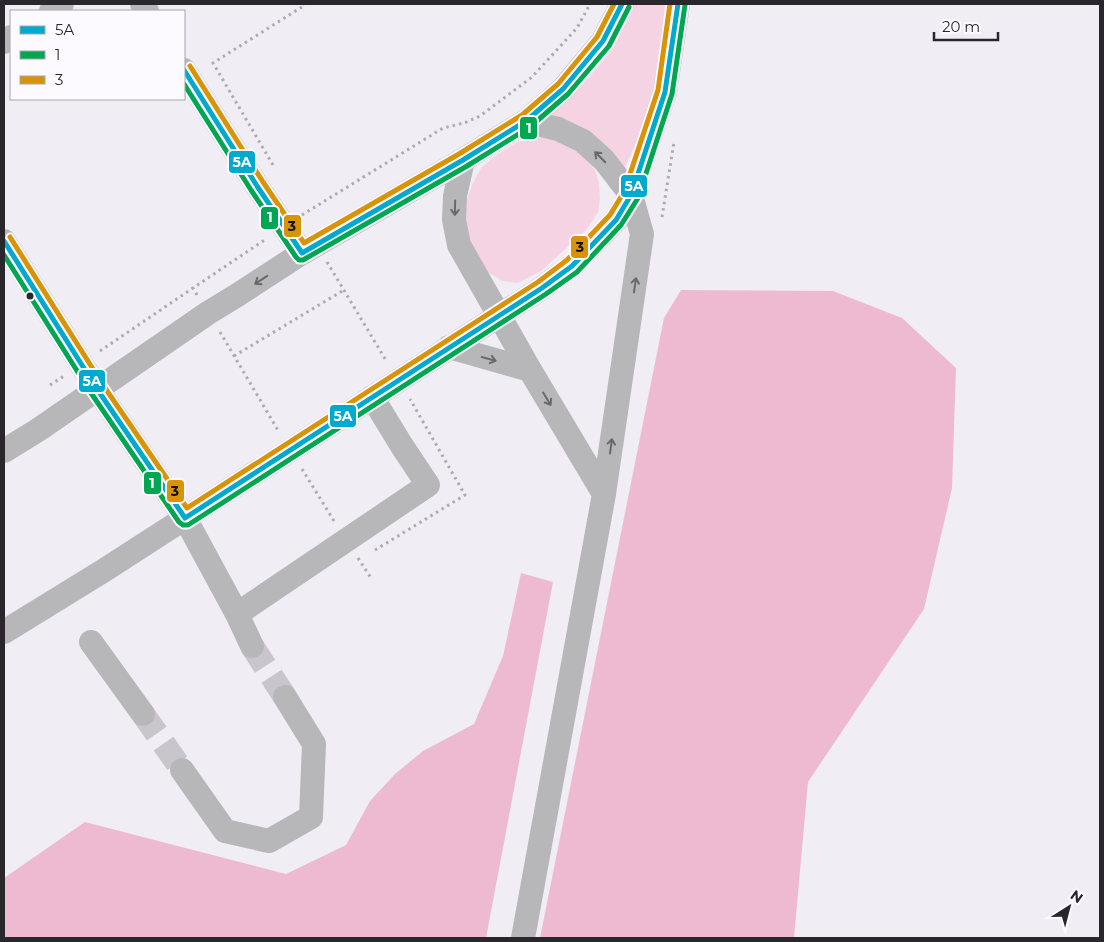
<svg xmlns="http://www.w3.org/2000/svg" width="1104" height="942" viewBox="0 0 1104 942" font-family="Montserrat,sans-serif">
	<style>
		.green { fill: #f5d3e2 }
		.forest { fill: #eebad2 }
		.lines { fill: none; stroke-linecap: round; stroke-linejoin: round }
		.minor-tunnel { stroke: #c9c5cc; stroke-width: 24; stroke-dasharray: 24 12; stroke-linecap: butt }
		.path { stroke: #aeacaf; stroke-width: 3; stroke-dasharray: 2.5 4; stroke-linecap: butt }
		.minor { stroke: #b7b7b9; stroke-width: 24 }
		.bus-1-casing { stroke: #fdfaff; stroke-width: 9 }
		.bus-2-casing { stroke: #fdfaff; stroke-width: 9 }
		.bus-3-casing { stroke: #fdfaff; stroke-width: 9 }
		.bus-1 { stroke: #00a9ce; stroke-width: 5 }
		.bus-2 { stroke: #00a651; stroke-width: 5 }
		.bus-3 { stroke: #d89307; stroke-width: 5 }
		.oneway { stroke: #69686b }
		.bus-dot { fill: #2a272c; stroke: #fdfaff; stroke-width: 2 }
		.line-badge { stroke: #fdfaff; stroke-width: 2 }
		.badge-label { font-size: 14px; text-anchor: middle; font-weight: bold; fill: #fff }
		.pale-badge-label { font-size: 14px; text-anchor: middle; font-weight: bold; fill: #111 }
	</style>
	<rect width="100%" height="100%" fill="#f1edf4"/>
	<path class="green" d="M635,4h31l-13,86 -9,34 -23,52 -73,-58c7,-7 16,-14 23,-21 27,-26 49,-59 64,-93z
		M540,135l10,2 32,17 13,16 4,13 1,16 -2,13 -11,17 -46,42 -23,12 -16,-2 -17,-11 -14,-20 -6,-20v-24l7,-21 9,-17 14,-12 19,-12 16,-8z"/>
	<path class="forest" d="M681,290l152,1 69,27 54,50 -4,120 -28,121 -116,173 -14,156h-254l124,-620z
		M521,573l32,9 -67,356h-482v-60l81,-56 201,52 60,-29 24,-44 25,-27 28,-23 51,-27 29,-68z"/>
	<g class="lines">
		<path class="minor-tunnel" d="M252,646l33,51
			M143,714l39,56"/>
		<path class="path" d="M273,165l-60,-102 92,-58 -1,-1
			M302,215l141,-87 21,-5 16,-7 52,-39 45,-49 13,-24
			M662,217l12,-75
			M327,262l60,100
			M197,295l-4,-7 73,-49
			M220,332l59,100
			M100,351l93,-63
			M234,356l110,-66
			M50,385l14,-9
			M302,469l32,52
			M375,550l90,-55 -55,-96
			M358,558l13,20"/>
		<path class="minor" d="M142,4l5,7
			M51,11l11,-7
			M4,42l7,-5
			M184,70l73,116 45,67
			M463,160l-8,36 -1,24 5,25 71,125 74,124
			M4,241l93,148 88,129 52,96 191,-129 -26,-39 -30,-49
			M449,347l81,23
			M4,451l34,-21 170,-117 31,-19 63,-41 161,-93 63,-39 37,-32 40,-48 19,-37
			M237,614l15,32
			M4,632l99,-61 439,-283 30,-22 44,-46 15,-25 34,-103 13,-88
			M91,642l52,72
			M182,770l43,61 44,10 42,-24 3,-73 -29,-47
			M523,938l81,-444 38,-260 -11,-39 -27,-35 -21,-19 -25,-12 -32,-8"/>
		<defs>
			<path id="bus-1" d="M184,70l73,116 45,67
				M4,241l93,148 88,129
				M302,253l161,-93 63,-39 37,-32 40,-48 19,-37
				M185,518l357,-230 30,-22 44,-46 15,-25 34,-103 13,-88"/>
			<path id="bus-2" d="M184,84l67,106 45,67 3,3h4l164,-94 63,-39 38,-33 41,-48 20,-39
				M4,255l87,138 88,129 4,3h5l358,-231 31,-22 44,-47 17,-27 34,-104 13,-89"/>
			<path id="bus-3" d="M190,66l73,116 41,61 155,-89 63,-39 36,-31 39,-47 17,-33
				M10,237l93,148 84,123 351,-226 29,-22 43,-45 14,-23 34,-102 12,-86"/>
		</defs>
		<use href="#bus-1" class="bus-1-casing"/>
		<use href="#bus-2" class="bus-2-casing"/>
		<use href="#bus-3" class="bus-3-casing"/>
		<use href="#bus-1" class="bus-1"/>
		<use href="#bus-2" class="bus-2"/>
		<use href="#bus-3" class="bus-3"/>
	</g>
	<defs><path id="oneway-shaft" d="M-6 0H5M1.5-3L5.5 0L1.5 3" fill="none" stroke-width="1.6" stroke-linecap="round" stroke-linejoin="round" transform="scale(1.25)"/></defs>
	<g class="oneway">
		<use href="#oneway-shaft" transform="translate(600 157) rotate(-135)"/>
		<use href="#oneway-shaft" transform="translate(455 208) rotate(91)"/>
		<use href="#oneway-shaft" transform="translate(261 280) rotate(147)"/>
		<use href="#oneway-shaft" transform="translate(635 285) rotate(-82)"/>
		<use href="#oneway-shaft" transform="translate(489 359) rotate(16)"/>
		<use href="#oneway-shaft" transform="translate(547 399) rotate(59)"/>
		<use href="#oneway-shaft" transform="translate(611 446) rotate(-82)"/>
	</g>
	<circle class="bus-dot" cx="30" cy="296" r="4.5"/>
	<g class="line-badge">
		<rect x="519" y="116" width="19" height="24" rx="5" fill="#00a651"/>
		<rect x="228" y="150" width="28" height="24" rx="5" fill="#00a9ce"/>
		<rect x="620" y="174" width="28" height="24" rx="5" fill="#00a9ce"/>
		<rect x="260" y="206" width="19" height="24" rx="5" fill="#00a651"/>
		<rect x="283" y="214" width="19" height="24" rx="5" fill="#d89307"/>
		<rect x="570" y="235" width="19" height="24" rx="5" fill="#d89307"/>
		<rect x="78" y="369" width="28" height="24" rx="5" fill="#00a9ce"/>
		<rect x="329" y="404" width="28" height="24" rx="5" fill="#00a9ce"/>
		<rect x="143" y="471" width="19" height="24" rx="5" fill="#00a651"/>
		<rect x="166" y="479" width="19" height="24" rx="5" fill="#d89307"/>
	</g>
	<g class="badge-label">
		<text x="529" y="133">1</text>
		<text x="242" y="167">5A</text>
		<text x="634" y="191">5A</text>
		<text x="270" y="222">1</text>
		<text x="92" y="386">5A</text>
		<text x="343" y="421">5A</text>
		<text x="152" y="488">1</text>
	</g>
	<g class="pale-badge-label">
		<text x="292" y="231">3</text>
		<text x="580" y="252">3</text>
		<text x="175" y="496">3</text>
	</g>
	<rect width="1104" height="942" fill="none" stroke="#2a272c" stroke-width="10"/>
	<rect x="10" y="10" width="175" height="90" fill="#fdfaff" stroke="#a9a6ab"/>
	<rect x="20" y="26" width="25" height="8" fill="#00a9ce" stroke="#a9a6ab"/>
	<text x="55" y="35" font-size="15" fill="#2a272c">5A</text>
	<rect x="20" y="51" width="25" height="8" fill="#00a651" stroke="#a9a6ab"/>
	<text x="55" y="60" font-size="15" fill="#2a272c">1</text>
	<rect x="20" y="76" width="25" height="8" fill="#d89307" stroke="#a9a6ab"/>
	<text x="55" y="85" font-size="15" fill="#2a272c">3</text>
	<g transform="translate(1069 907) rotate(36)" stroke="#fdfaff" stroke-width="4" paint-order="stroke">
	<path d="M0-4L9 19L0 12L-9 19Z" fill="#2a272c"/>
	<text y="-8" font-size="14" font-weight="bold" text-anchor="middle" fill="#2a272c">N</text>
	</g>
	<path d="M934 32v8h64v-8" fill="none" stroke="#2a272c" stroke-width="2.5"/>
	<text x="942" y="32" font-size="15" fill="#2a272c" stroke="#fdfaff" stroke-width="4" paint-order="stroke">20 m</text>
</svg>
